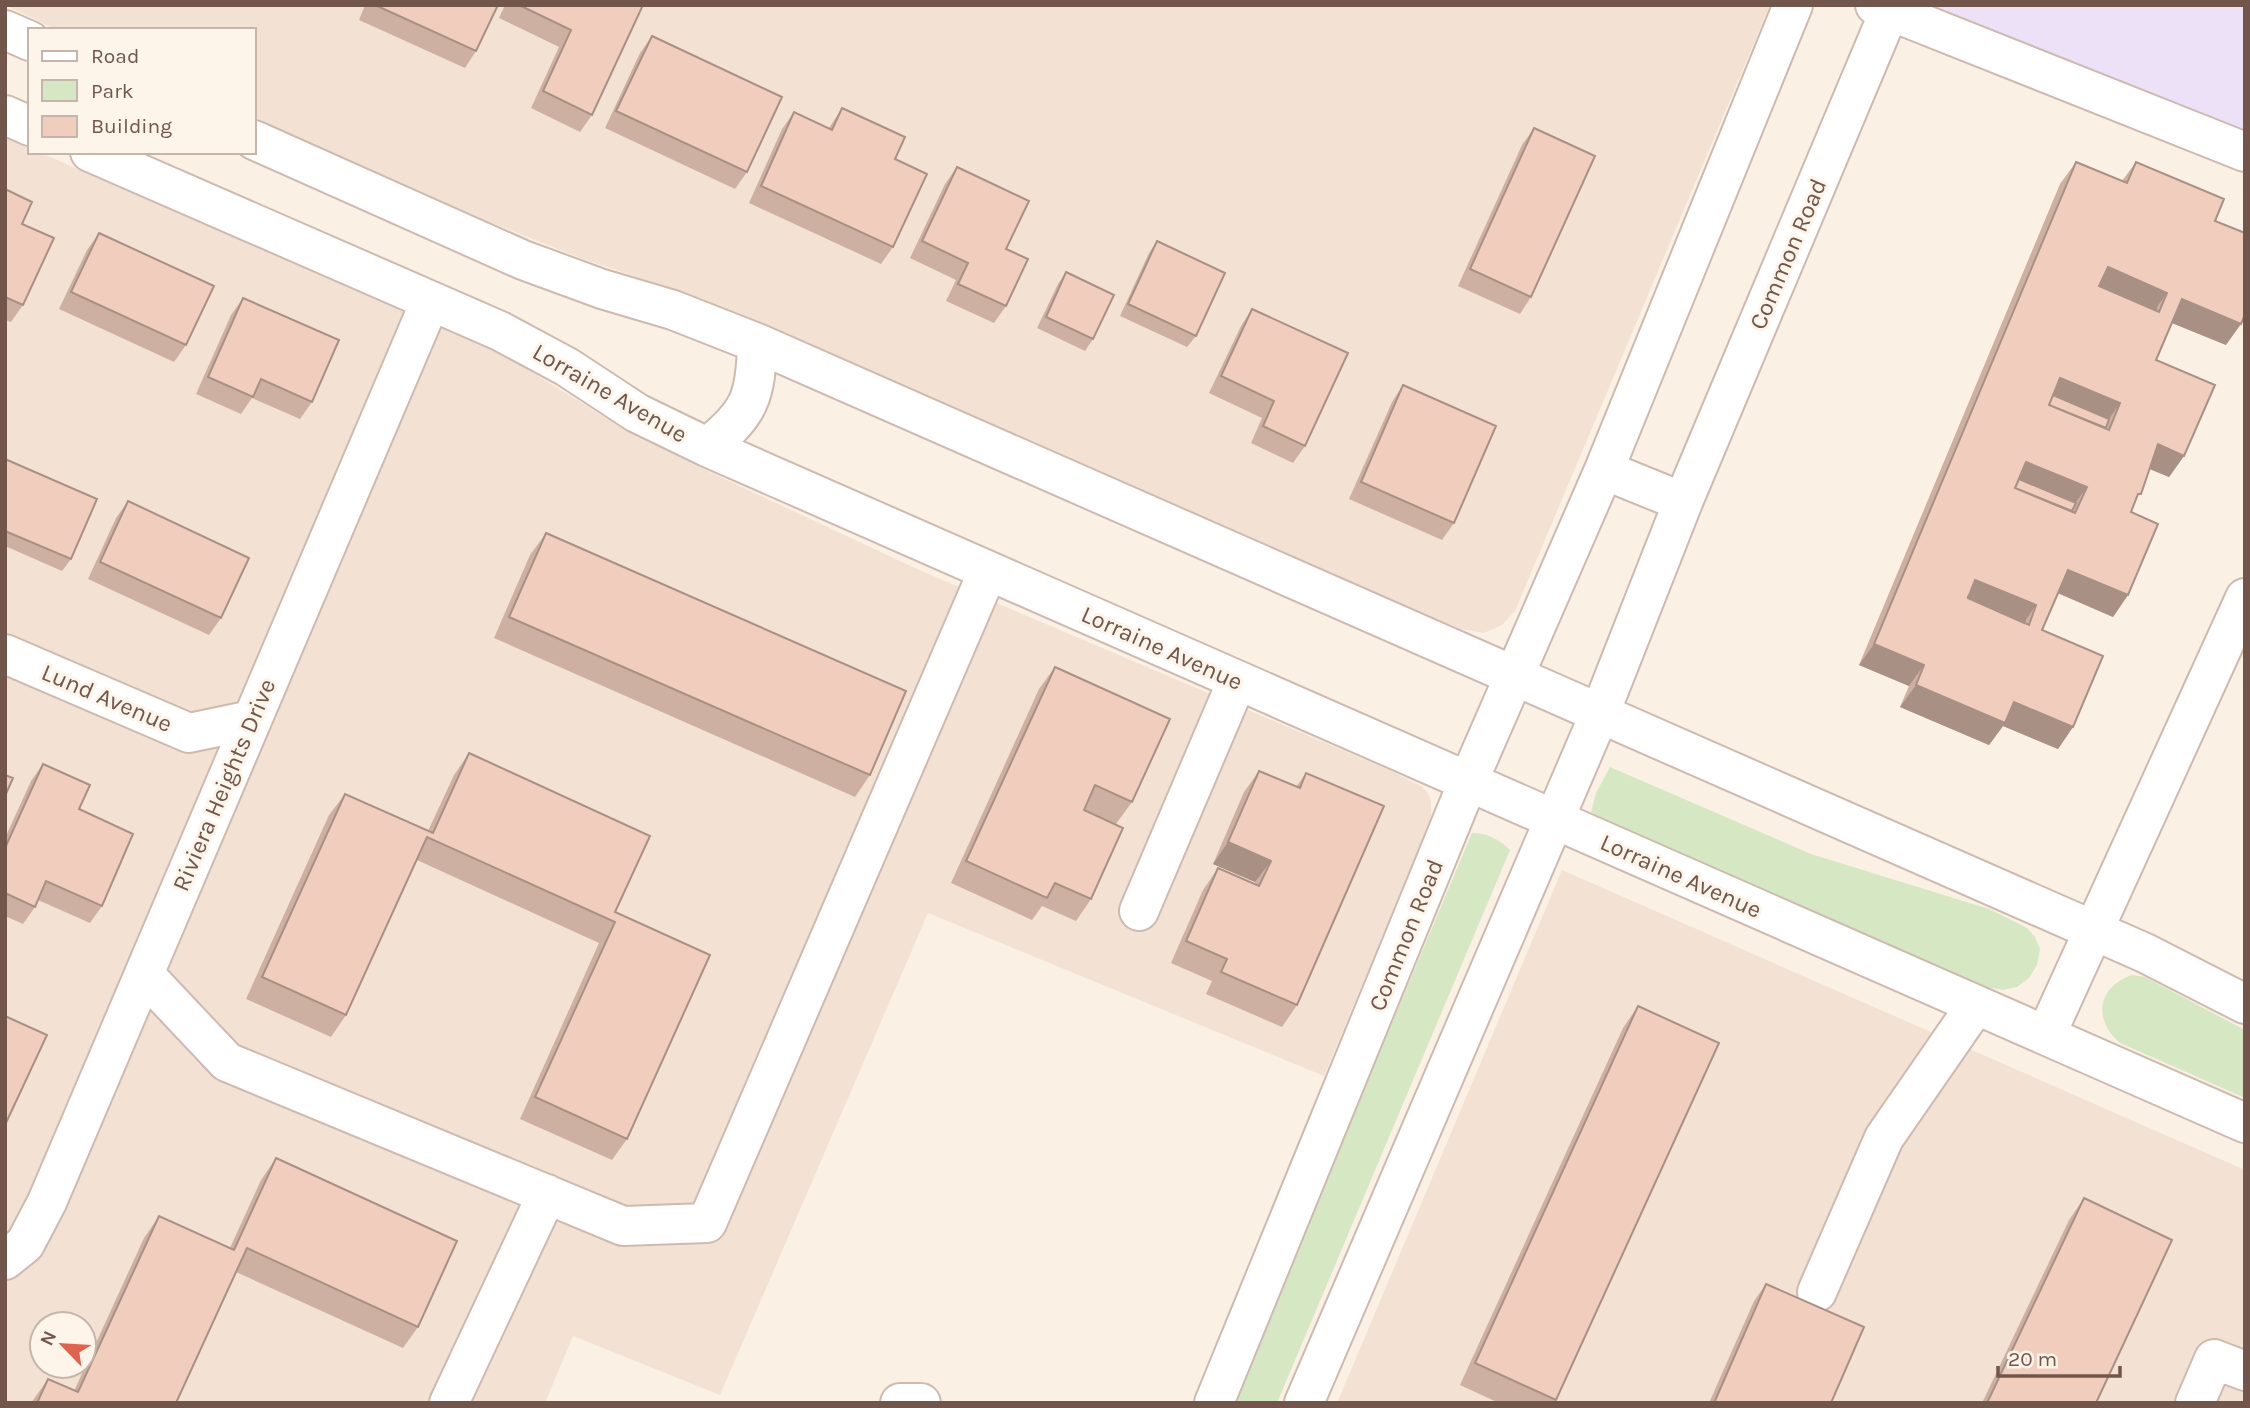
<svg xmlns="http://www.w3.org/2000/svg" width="2250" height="1408" viewBox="0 0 2250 1408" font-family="Karla,sans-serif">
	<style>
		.residential { fill: #f3e2d3; fill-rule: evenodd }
		.education { fill: #ede1f8 }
		.green { fill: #d5e8c3 }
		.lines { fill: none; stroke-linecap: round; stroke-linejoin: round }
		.minor-casing { stroke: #cebaae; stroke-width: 42 }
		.minor { stroke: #fff; stroke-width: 38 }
		.wall { fill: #ceb0a3 }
		.shaded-wall { fill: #a89084 }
		.building { fill: #f0cdbd; stroke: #a89084; stroke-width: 2; fill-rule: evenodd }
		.labels { text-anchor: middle; stroke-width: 6; stroke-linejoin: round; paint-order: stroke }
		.street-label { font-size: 24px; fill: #73564b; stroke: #fef5ea }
	</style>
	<rect width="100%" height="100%" fill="#fbf0e4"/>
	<path class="residential" d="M5,5h1765l-255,606 -13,14 -18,8 -23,-4 -127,-54 -572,-252 -65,-26 -114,-38 -93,-37 -236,-105v-87h-197z
		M5,138l25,10v4h9l465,203 120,74 73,37 220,103 472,201 32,16 7,7 3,8v19l-107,256 -396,-163 -208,482 -147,-59 -28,67h-540zM42,1324h42v42h-42z
		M1562,870l683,300v233h-908z"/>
	<path class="education" d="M1932,5h313v135l-314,-133z"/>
	<path class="green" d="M1610,767l201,87 178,55 38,19 8,9 5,12 -3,16 -8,13 -12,9 -14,3 -16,-3 -385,-168 -11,-7 5,-19z
		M1472,833c15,0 27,6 38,17l-233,553h-45z
		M2132,975l13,2 100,53v68l-125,-55c-27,-23 -23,-56 12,-68z"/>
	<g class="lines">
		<defs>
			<path id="minor" d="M1875,5l370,147
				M5,30l25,11
				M5,115l25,11
				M254,140l269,120 79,29 71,21 84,33 1388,610 100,51
				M90,152l410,179 67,36 70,46 70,34 1538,676
				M707,447c43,-33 49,-51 50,-104
				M1604,470l79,32
				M5,654l184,79 62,-13
				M1139,911l98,-230
				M144,974l83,88 396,164 84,-3 281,-652
				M2046,1035l199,-437
				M5,1260l20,-16 22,-42 383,-900
				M1817,1292l67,-154 92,-133
				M449,1403l98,-209
				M900,1403h21
				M1214,1403l254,-621 136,-312 189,-465
				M1304,1403l296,-690 83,-211 209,-497
				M2195,1403l19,-44 31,12"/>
		</defs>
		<use href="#minor" class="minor-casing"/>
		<use href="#minor" class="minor"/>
	</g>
	<path class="wall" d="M365,5h133l-22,46 -11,17 -106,-48z
		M505,5h138l-51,110 -12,17 -49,-24 28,-61 -60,-29z
		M652,36l95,136 -12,17 -130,-61 35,-75z
		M842,108l53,51 -2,88 -12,17 -132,-61 33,-74 12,-17 35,16z
		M1534,128l-3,169 -11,17 -62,-28 64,-141z
		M2076,162l46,19 14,-19 79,59 11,124 -54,-22 -16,37 28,96 -15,21 -20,-8 -15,35 -3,8 -3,83 -15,22 -55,-24 -16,37 31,97 -15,22 -55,-23 -14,19 -89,-38 9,-21 -50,-21 201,-481z
		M957,167l49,82v57l-12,17 -48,-22 10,-21 -46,-22 35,-74z
		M5,189l17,35 1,81 -12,17 -6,-2z
		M99,233l87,112 -12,17 -115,-53 28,-59z
		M1157,241l39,95 -9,11 -67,-31 29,-63z
		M1066,272l27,67 -8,12 -48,-23 21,-44z
		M243,298l69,104 -12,17 -48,-21 -11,16 -45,-20 35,-79z
		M1252,309l53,137 -12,17 -42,-20 11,-25 -53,-25 32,-67z
		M1403,385l51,138 -12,17 -93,-41 43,-97z
		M5,459l66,100 -9,12 -57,-25z
		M128,501l93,117 -12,17 -121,-56 28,-61z
		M546,533l324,242 -15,22 -361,-159 36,-83z
		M1055,667l77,135 -16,22 -32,-15 7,90 -15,22 -34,-15 -10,14 -81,-37 88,-194z
		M469,753l146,159 12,227 -15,21 -92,-41 79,-176 -182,-83 -71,155 -15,22 -85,-38 83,-184 16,-21 83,37 26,-56z
		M43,764l36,45 23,97 -12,17 -52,-23 -3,7 -12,17 -18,-8v-78l26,-57z
		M1259,771l37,16 10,-14 -9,232 -15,22 -76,-33 6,-13 -41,-18 32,-73 15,-22 37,16v-2l-42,-18 31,-72z
		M1638,1006l-82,394 -1,3h-56l-39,-18 163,-357z
		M276,1158l142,169 -15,21 -167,-76 -60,131h-145l17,-24 26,12 70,-153 15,-22 71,32 31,-68z
		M2084,1198l12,205h-114l87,-183z
		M1766,1284l65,119h-122l45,-102z"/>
	<path class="shaded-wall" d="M2108,267l59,26 -15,21 -58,-24z
		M2182,299l59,25 -15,21 -59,-24z
		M2060,378l60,25 -15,22 -59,-25z
		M2158,444l26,12 -15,21 -26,-11z
		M2026,462l61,25 -16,22 -59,-25z
		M2068,570l60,25 -15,22 -60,-26z
		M1975,580l61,25 -15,22 -59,-25z
		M1874,644l50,21 -15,21 -50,-21z
		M1916,685l98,17 59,25 -15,22 -55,-23 -14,19 -89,-38z
		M1228,842l43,19 -16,21 -42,-18z"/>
	<path class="building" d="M375,5h123l-22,46z
		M519,5h124l-51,110 -49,-24 28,-61z
		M652,36l130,61 -35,75 -131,-61z
		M842,108l63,29 -10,22 32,15 -34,73 -132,-61 33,-74 38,18z
		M1534,128l61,28 -64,141 -61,-28z
		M2076,162l51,21 9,-21 88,37 -9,22 30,12v81l-4,10 -59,-25 -26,61 59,25 -31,71 -26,-12 -17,50h-3l-7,18 27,12 -30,71 -60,-25 -26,60 61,26 -30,71 -59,-25 -9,21 -89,-38 8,-20 -50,-21zM2108,267l59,26 -8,19 -60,-26zM2060,378l60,25 -11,27 -60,-25zM2026,462l61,25 -12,26 -60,-25zM1975,580l61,25 -7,20 -61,-27z
		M957,167l72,34 -23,48 22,10 -22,47 -48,-22 10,-21 -46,-22z
		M5,189l27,13 -10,22 32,14 -31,67 -18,-8z
		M99,233l115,53 -28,59 -115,-53z
		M1157,241l68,32 -29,63 -68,-32z
		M1066,272l48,23 -21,44 -47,-22z
		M2100,284l56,24v2l-57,-24z
		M243,298l96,42 -27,62 -51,-23 -8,18 -45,-20z
		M1252,309l96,44 -43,93 -42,-20 11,-25 -53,-25z
		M1403,385l93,41 -42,97 -93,-41z
		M2053,395l56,24 -3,9 -57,-23z
		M5,459l92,40 -26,60 -66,-28z
		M2019,479l57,24 -4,8 -57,-23z
		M128,501l121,57 -28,60 -121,-56z
		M546,533l360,158 -36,84 -361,-158z
		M1968,597l57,24 -1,2 -56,-25z
		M1055,667l115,52 -38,83 -37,-17 -11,25 39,18 -32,71 -36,-16 -8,15 -81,-37z
		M469,753l181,83 -35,76 95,43 -83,184 -92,-42 80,-175 -188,-85 -81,178 -84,-38 83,-183 88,39z
		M43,764l47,21 -11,24 54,25 -31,72 -56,-25 -11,26 -30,-14v-45z
		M1259,771l41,17 6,-15 78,33 -87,199 -76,-33 6,-13 -41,-18 32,-73 41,18 12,-25 -43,-19z
		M5,775l8,3 -8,18z
		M1638,1006l81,37 -163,357 -81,-37z
		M5,1016l42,19 -42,90z
		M276,1158l181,83 -39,86 -171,-79 -71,155h-139l11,-24 30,13 81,-176 75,34z
		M2084,1198l88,42 -76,163h-109z
		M1766,1284l98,43 -33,76h-117z"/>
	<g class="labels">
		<g class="street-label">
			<text transform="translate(1788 254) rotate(-67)" y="8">Common Road</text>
			<text transform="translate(610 393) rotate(30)" y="8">Lorraine Avenue</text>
			<text transform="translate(1162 648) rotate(24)" y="8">Lorraine Avenue</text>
			<text transform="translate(107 698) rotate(23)" y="8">Lund Avenue</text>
			<text transform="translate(224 785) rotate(-67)" y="8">Riviera Heights Drive</text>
			<text transform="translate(1681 876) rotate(24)" y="8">Lorraine Avenue</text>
			<text transform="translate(1406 935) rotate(-68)" y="8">Common Road</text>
		</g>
	</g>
	<rect width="2250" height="1408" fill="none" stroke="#73564b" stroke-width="14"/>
	<rect x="28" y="28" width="228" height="126" fill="#fef5ea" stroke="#c6b5aa" stroke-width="2"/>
	<rect x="42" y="51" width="35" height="10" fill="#ffffff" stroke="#c6b5aa" stroke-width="2"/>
	<text x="91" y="63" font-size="21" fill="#73564b">Road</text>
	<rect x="42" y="80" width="35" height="21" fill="#d5e8c3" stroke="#c6b5aa" stroke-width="2"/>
	<text x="91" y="98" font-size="21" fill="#73564b">Park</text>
	<rect x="42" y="116" width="35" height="21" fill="#f0cdbd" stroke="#c6b5aa" stroke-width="2"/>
	<text x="91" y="133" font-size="21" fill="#73564b">Building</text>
	<g transform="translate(63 1345) rotate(295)"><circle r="33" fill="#fef5ea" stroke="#c6b5aa" stroke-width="2"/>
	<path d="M0-5L12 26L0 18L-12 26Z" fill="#e1634e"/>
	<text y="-10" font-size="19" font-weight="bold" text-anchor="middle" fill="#73564b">N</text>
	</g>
	<path d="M1998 1366v10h122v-10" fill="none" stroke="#73564b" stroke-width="3.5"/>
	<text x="2008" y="1366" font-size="21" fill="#73564b" stroke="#fef5ea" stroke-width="5" paint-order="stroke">20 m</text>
</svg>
